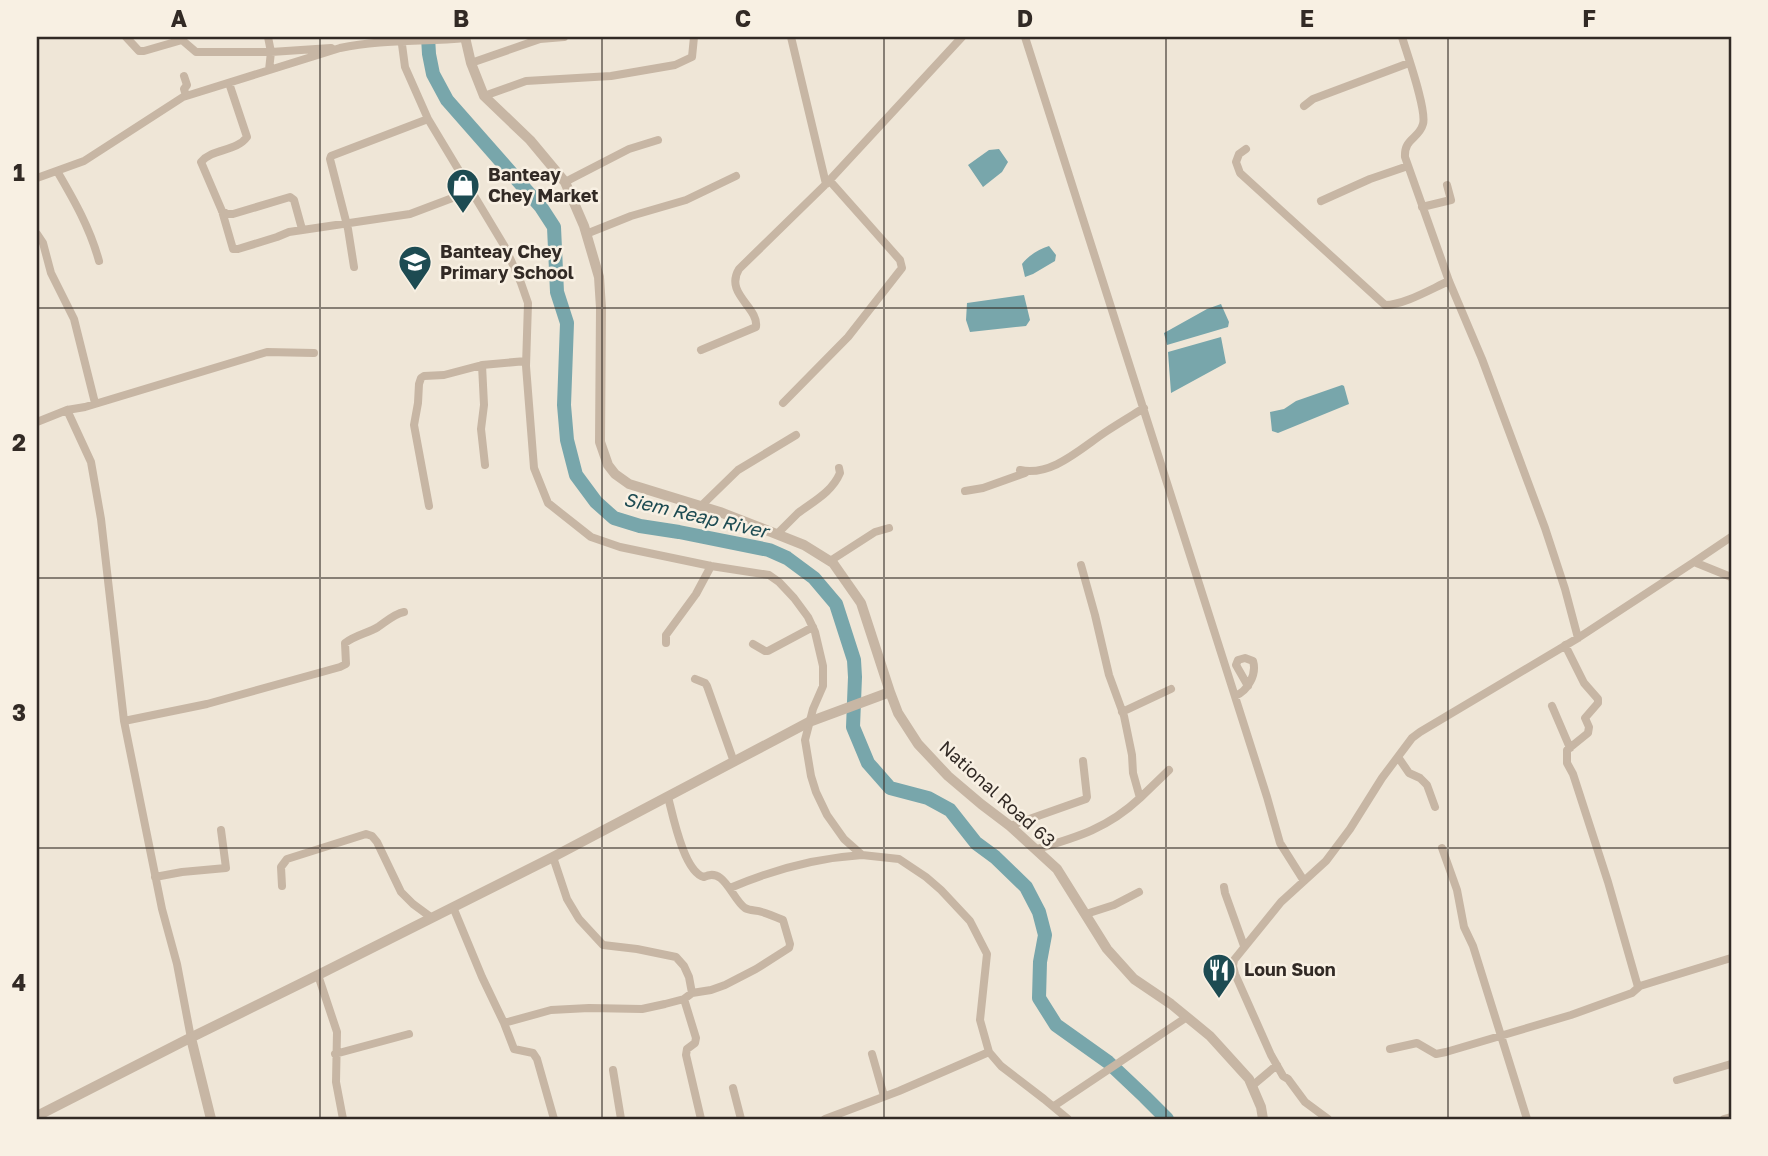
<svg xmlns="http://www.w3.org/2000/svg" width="1768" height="1156" viewBox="0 0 1768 1156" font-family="'Golos Text',sans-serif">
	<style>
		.water { fill: #78a6ab }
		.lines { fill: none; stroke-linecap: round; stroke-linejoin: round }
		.river { stroke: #78a6ab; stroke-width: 14 }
		.minor { stroke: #c7b6a4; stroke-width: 8 }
		.tertiary { stroke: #c7b6a4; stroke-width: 10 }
		.grid { fill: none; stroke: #322a25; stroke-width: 2; stroke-opacity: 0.55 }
		.labels { text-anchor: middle; stroke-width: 5; stroke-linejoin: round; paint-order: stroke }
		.poi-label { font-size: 18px; font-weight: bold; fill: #322a25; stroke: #f8f0e3; text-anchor: start }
		.street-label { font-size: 18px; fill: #322a25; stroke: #f8f0e3 }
		.water-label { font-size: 19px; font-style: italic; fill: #1d4b52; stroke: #f8f0e3 }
		.neatline { fill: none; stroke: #322a25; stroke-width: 2.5 }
		.grid-label { font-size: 23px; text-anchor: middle; font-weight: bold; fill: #322a25 }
	</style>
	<rect width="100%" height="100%" fill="#efe6d7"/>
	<path class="water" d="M999,149l9,13 -6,10 -19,15 -15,-22 21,-15z
		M1049,246l7,9 -1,6 -22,13 -8,3 -3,-13c6,-8 17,-15 27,-18z
		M1024,295l6,25 -4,6 -56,6 -4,-12 1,-17z
		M1221,304l8,18 -1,5 -61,18 -3,-12 43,-24z
		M1221,337l5,26 -55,30 -3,-41z
		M1342,385l2,1 5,18 -71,29 -6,-2 -2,-19 14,-3 12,-8z"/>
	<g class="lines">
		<path class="river" d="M428,37l1,17 4,20 14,26 94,107 13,20 3,65 10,31 -3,82 3,35 9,35 20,27 18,16 26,8 39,6 90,18 18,8 27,20 22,26 18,56 1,17 -2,50 15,36 22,25 38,10 22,12 26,33 19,14 31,30 13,25 6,23 -5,27 -1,36 17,27 52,37 37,35 22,22"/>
		<path class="minor" d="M126,37l13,14h5l38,-11 14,12h75l60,-4
			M268,37l3,15 -2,18
			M401,37l4,30 23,52 77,128 16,36 7,20 -2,63 8,102 14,35 43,34 29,10 91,19 58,9 10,7 15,16 14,19 7,15 8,34v20l-10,23 -8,31 6,36 5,16 11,23 17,24 18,16 37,4 27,18 15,13 29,31 17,33 -7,66 9,32 12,14 43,33 24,20
			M791,37l35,147
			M1025,37l242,760 13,46 24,38
			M1402,37c5,17 25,73 21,87 -4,15 -19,14 -18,33l44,124 33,78 63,169 20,61 13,49
			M471,63l69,-24 24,-2
			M184,76l3,9 -3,4 2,7
			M229,83l18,54c-11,15 -34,11 -46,25l21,49 11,38h5l39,-12 12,-5 121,-18 61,-23
			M484,96l42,-15 85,-5 64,-11 17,-8 2,-20
			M1304,106l9,-7 96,-36
			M1246,149l-7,5 -3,8 4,11 145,132c19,0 46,-16 64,-24
			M57,171c17,29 33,57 42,90
			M37,178l47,-17 99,-64 157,-49c42,-9 84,-6 126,-10
			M565,182l64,-33 29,-9
			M1321,201l49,-22 38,-13
			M1422,207l29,-7 -4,-15
			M222,211l5,3h6l57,-17 4,3 8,29
			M37,234l6,9 8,30 23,46 21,84
			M586,234l45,-18 55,-16 50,-24
			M354,267l-6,-38 -18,-70 1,-3 97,-37
			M701,350l55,-23c3,-20 -32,-33 -17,-58l87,-85 136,-147
			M482,365l2,40 -3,24 4,36
			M783,403l65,-66 54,-69 -2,-8 -71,-80
			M67,410l24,52 10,57 23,202 38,188 15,55 14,74
			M37,422l30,-12 18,-3 182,-55 47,1
			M1020,470c32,7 61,-22 87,-39 12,-8 24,-15 37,-23
			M965,491l18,-3 42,-15
			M429,506l-15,-81 4,-22 1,-19 2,-6 3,-2 20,-1 38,-10 44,-4
			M701,506l37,-36 58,-35
			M777,534c7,-7 14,-14 21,-21 16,-12 34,-21 42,-40l-1,-5
			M830,561l45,-29 14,-4
			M1694,562l37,-25
			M666,643v-8l30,-41 15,-28
			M753,644l12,7h3l45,-24
			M1565,645l19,38 14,16v4l-13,15 4,9 -1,6 -21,17v13l6,11 35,108 30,105
			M695,679l10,4 2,3 27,76
			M1235,696c13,-5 22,-22 18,-35l-8,-3 -7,2 -2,5 12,21
			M1552,706l18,42
			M1122,712l49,-23
			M124,721l83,-17 133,-37 6,-3 -1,-21c10,-8 23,-10 33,-16 9,-6 16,-13 26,-15
			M1398,757l11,16 11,5 7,7 8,22
			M1140,798l29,-28
			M1010,826l76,-27 1,-2 -4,-36
			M1442,848l15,42 7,37 9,19 54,173
			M1037,849c41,-12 71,-21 103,-51l-7,-25 -1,-18 -8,-39 -15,-41 -14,-60 -14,-50
			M553,857l14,42 12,20 24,26 34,4 39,8 8,9 5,11 3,16
			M155,877l27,-5 44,-4 -5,-38
			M282,886l-1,-19 6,-8 79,-25 6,2 5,6 24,50 12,12 19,14
			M1224,887l1,6 19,53
			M730,888c42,-18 86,-30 132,-33
			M453,907l29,70 22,46 10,26 19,4 4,6 17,60
			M1086,914l28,-9 25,-13
			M318,975l19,57 -1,50 7,37
			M684,999l12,39 -1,5 -8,6 -1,6 15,64
			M504,1023l47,-13 38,-2 53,1 23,-5 19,-5 8,-6 19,-3 14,-5 31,-16 33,-21 1,-4 -7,-24c-7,-3 -14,-6 -21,-8 -6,-2 -12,-1 -17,-4 -13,-9 -21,-42 -41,-31 -20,-5 -31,-61 -36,-80
			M1390,1049l27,-6 19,11 10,-2 125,-37 61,-22 8,-7 91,-28
			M335,1054l74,-20
			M872,1054l12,42
			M613,1070l8,49
			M1677,1080l54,-16
			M1252,1086l25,-21
			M733,1088l8,31
			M1054,1106l133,-89
			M825,1119l74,-28 90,-39
			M1328,1119l-23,-17 -17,-23 -5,-3 -12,-21 -36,-81 -2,-8 1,-6 47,-58 45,-41 24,-32 32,-51 30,-40 8,-6 158,-94 116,-76 37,15
			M1724,1119l7,-2"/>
		<path class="tertiary" d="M465,37l6,26 13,33 46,44 35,42 19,44 15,51 2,31 -1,134 8,23 7,9 14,10 91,28 41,16 43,17 29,18 28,40 29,89 8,21 20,31 30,32 33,28 29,22 47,43 50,80 27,30 37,25 39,32 39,43 12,28 2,12
			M191,1038l20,81
			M37,1116l149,-76 132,-65 235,-118 256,-135 81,-30"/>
	</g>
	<path class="grid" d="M320,37v1082M602,37v1082M884,37v1082M1166,37v1082M1448,37v1082M37,308h1694M37,578h1694M37,848h1694"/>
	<defs>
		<symbol id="shop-pin" viewBox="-11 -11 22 30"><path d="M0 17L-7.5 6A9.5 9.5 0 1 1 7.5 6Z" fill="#1d4b52" stroke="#f8f0e3"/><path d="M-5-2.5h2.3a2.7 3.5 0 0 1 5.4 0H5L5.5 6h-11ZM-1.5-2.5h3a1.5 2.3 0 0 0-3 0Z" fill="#fff"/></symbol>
		<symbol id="school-pin" viewBox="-11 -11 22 30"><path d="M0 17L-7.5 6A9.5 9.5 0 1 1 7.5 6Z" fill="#1d4b52" stroke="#f8f0e3"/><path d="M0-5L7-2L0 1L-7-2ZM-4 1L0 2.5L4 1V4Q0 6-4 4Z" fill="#fff"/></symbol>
		<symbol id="restaurant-pin" viewBox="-11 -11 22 30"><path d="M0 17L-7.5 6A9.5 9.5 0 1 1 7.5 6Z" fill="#1d4b52" stroke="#f8f0e3"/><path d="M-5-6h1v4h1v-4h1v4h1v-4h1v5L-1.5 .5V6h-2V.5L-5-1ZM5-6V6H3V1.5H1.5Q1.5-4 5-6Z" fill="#fff"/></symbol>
	</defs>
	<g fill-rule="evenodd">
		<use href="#shop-pin" x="444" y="166" width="38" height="52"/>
		<use href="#school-pin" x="396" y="243" width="38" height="52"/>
		<use href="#restaurant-pin" x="1200" y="951" width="38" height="52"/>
	</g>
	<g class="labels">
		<g class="poi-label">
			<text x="488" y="181">Banteay<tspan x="488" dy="21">Chey Market</tspan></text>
			<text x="440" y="258">Banteay Chey<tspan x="440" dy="21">Primary School</tspan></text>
			<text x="1244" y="976">Loun Suon</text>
		</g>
		<g class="street-label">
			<text transform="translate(997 794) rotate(42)" y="6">National Road 63</text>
		</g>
		<g class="water-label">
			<text transform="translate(696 515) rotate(13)" y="7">Siem Reap River</text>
		</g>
	</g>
	<rect width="1768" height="1156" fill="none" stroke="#f8f0e3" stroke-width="77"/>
	<rect x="38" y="38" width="1692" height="1080" class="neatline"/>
	<g class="grid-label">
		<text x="179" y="27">A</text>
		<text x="461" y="27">B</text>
		<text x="743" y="27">C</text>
		<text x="1025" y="27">D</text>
		<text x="1307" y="27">E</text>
		<text x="1589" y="27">F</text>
		<text x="19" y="181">1</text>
		<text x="19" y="451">2</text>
		<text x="19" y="721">3</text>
		<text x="19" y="991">4</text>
	</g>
</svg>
